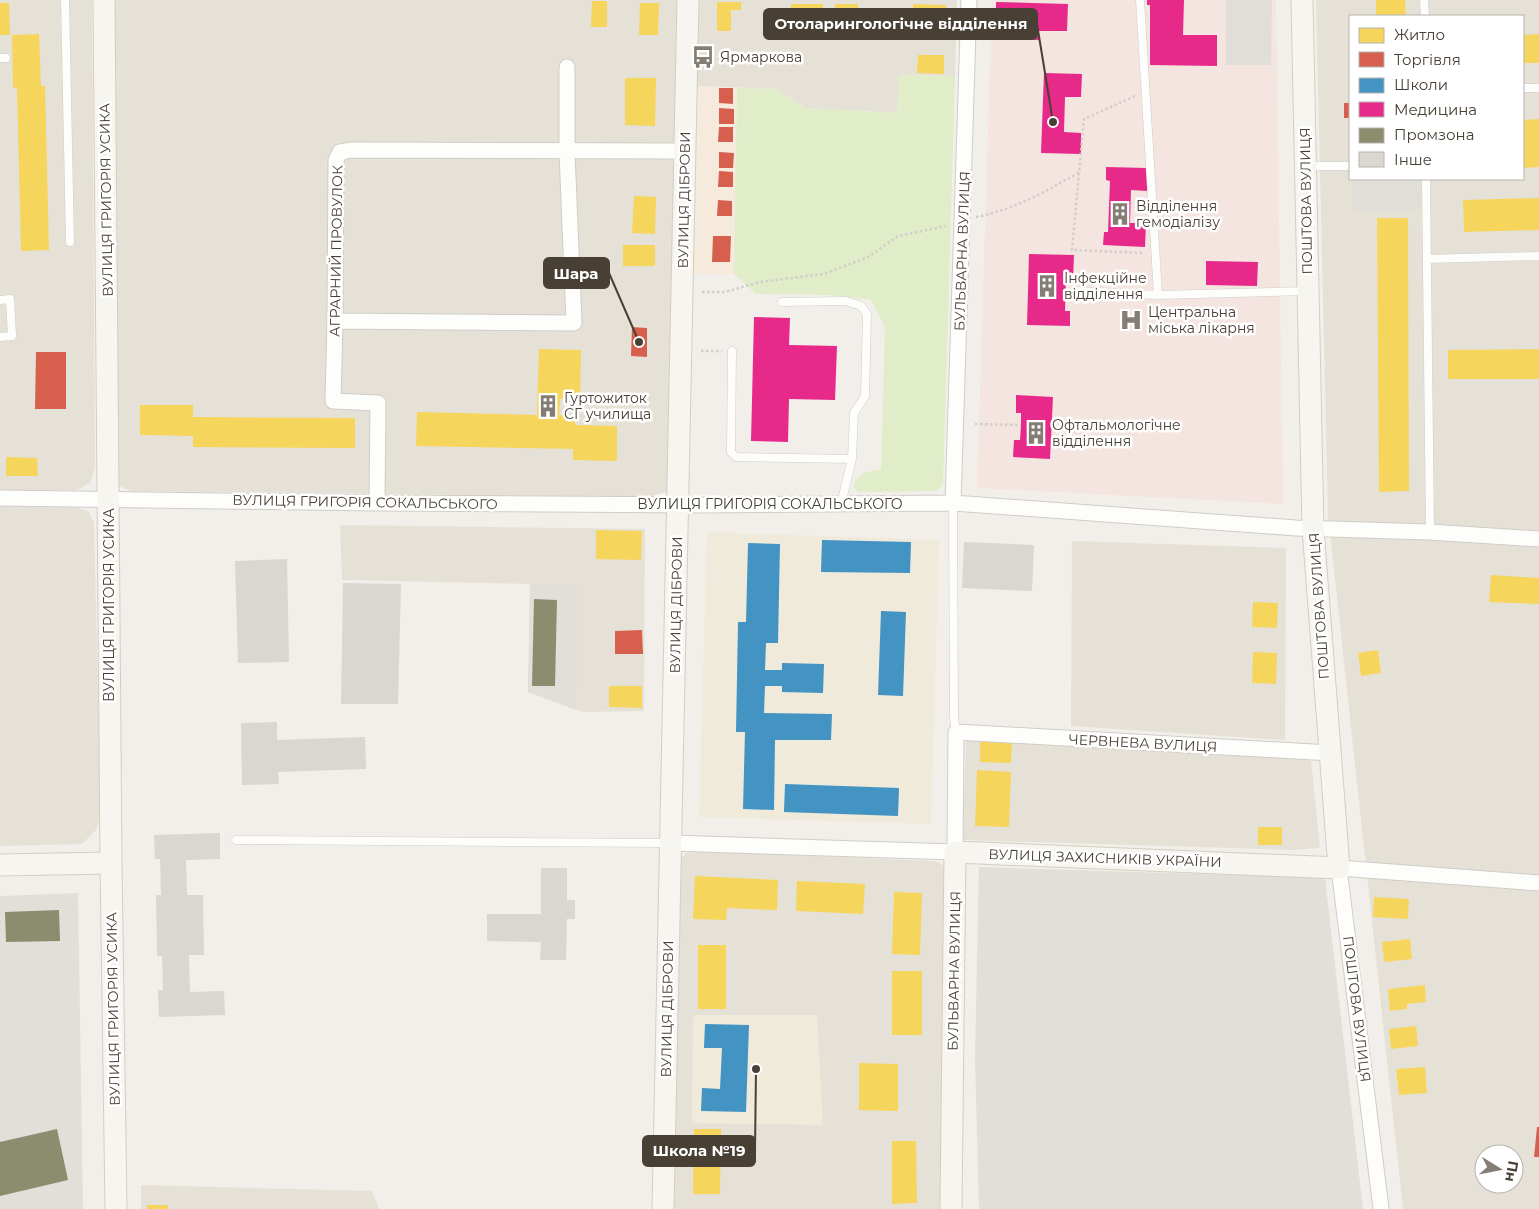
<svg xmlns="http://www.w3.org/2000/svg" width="1539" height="1209" viewBox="0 0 1539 1209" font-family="Montserrat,sans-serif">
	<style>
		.residential { fill: #e6e1d7; fill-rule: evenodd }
		.commercial { fill: #f5eadc }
		.industrial { fill: #e2ded8 }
		.education { fill: #f0eadb }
		.medical { fill: #f4e5e1 }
		.green { fill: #e0edc8 }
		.parking { fill: #e1deda }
		.homes { fill: #f6d55c }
		.shops { fill: #d6604d }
		.schools { fill: #4393c3 }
		.health { fill: #e7298a }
		.industry { fill: #8c8c6e }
		.building { fill: #dad6d1 }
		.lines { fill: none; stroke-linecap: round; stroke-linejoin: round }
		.lane-casing { stroke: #d0cdc7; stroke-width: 9 }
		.street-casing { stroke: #d0cdc7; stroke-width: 17 }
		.secondary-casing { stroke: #d3cec2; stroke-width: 23 }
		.path { stroke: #d2cfca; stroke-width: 2.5; stroke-dasharray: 2.5 2.5; stroke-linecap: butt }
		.lane { stroke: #fdfdfc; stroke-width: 8 }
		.street { stroke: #fdfdfc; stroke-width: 15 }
		.secondary { stroke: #f7f5ef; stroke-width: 21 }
		.labels { text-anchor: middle; stroke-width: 5; stroke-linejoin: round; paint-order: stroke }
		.poi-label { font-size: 14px; fill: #484035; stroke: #fff; text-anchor: start }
		.street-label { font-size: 14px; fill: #484035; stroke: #fff }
		.leader { fill: none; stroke: #484035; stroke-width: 2 }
		.callout-dot { fill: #484035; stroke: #fff; stroke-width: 2 }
		.callout { fill: #484035; stroke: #484035; stroke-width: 2 }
		.callout-label { font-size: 15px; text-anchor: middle; font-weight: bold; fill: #fff }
	</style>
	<rect width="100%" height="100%" fill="#f2efea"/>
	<path class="residential" d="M0,0h92l3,468 -5,15 -13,7 -77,1z
		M110,0h566l2,8 -8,471 -4,13 -19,5 -515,-6 -13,-5 -6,-12z
		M699,0h258l-2,76 -56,-1 -2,38 -90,-5 -31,-19 -79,-3z
		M1316,0h223v1209h-136l-75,-695zM1350,16h173v163h-173zM1484,1154h30v30h-30z
		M0,506l79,2 10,4 5,11 7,292 -5,15 -14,14 -82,2z
		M340,525l305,4 -1,182 -61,1 -55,-20 2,-108 -188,-4z
		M1072,541l214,7 -1,192 -214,-14z
		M966,737l345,23 9,88 -27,2 -330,-10z
		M698,851l236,10 8,3 6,10 -3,335h-272l7,-344 2,-8 5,-4z
		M141,1185l231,6 7,18h-238z"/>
	<path class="commercial" d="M697,86l40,2 -3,186h-42z"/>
	<path class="industrial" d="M530,584l47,1 -1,125 -48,-18z
		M979,867l346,11 38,331h-384l-4,-151z
		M78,893l5,316h-83v-313z"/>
	<path class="education" d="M707,532l232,8 -8,284 -232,-7z
		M693,1015h124l6,110 -131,-2z"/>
	<path class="medical" d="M992,0h284l7,504 -306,-16z"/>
	<path class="green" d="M899,75l56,1 -12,409 -7,6 -78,1 -4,-5c2,-15 15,-15 27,-18l4,-142 -14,-27 -41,-5 -74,-1 -22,-20 3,-186 39,1 31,19 90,5z"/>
	<path class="parking" d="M1226,0h46l-1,65h-45z
		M1353,179h68v31l-68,1z"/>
	<path class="homes" d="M1376,0h29l1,16h-30z
		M592,1h15v26h-16z
		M717,2h24v8h-10v21h-14z
		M0,3h9l1,32h-10z
		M640,3h19l-1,32h-19z
		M791,4h32v18h-32z
		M835,4h23v33h-23z
		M913,4l33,1 -1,27 -23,-1v-17h-9z
		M39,34l2,52h4l4,164 -28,1 -4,-164 -4,1 -1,-53z
		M1539,34v29h-16v-28z
		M918,55h26v19l-27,-1z
		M625,78h31l-1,48 -30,-1z
		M1539,119v48l-16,1v-48z
		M634,196l22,1 -1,37 -23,-1z
		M1539,198v32l-75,2 -1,-32z
		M1377,218h31l1,273 -30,1z
		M623,245h32v21h-32z
		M539,349l42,1 -1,50 -20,-1 -1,16h16v10l42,1v35l-44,-1v-11l-157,-3 1,-34 120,3z
		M1539,349v30h-91v-29z
		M140,405h53v12l162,1v30l-162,-1v-11l-53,-1z
		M6,457l31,1 1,18h-32z
		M596,530l46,1 -1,29 -45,-1z
		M1491,575l48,3v26l-50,-2z
		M1253,602l25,1 -1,25 -25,-1z
		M1378,650l3,23 -20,3 -3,-23z
		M1253,652l24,1 -1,31 -24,-1z
		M609,686h33v22l-33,-1z
		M980,741l32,2 -1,20 -31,-1z
		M977,770l34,2 -2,55 -34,-1z
		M1258,827h24v18h-24z
		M695,876l83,4 -1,30 -50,-2 -1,12 -33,-1z
		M797,881l68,3 -2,30 -67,-3z
		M894,892l28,1 -2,62 -28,-1z
		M1374,897l35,2 -1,20 -35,-2z
		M1410,939l2,20 -28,3 -2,-20z
		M698,945h28v64h-28z
		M892,971h30v64h-30z
		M1425,985l1,17 -19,2v5l-17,2 -2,-22z
		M1416,1026l2,20 -27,3 -2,-20z
		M859,1063l39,1v47l-39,-1z
		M1425,1067l2,26 -28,2 -3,-26z
		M694,1129h27l-1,65h-27z
		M892,1141h24l1,62 -25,1z
		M147,1205h21v4h-21z"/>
	<path class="shops" d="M719,88h14v16l-14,-1z
		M1344,103h6v15h-6z
		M719,108l15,1v15h-15z
		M719,127h14v15h-15z
		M719,152l15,1 -1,15h-14z
		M719,171l14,1v15h-15z
		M718,200l14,1v15h-15z
		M713,236h18l-1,26h-18z
		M632,327l15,1v29l-16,-1z
		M36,352h30v57h-31z
		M642,630l1,24h-28v-23z
		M1537,1127h2v30h-5z"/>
	<path class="schools" d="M822,540l89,2 -1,31 -89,-1z
		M748,543l32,1 -2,99h-12l-1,27h17v-7l42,1 -1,29 -41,-1v-6h-17l-1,27 68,1 -1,26h-56l-1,70 -31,-1 2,-77h-9l2,-110h8z
		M881,611l25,1 -3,84 -25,-1z
		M785,784l114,4 -1,28 -114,-4z
		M705,1024l44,1 -3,87 -45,-1 1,-23 18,1 2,-41h-18z"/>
	<path class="health" d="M1147,0h37l-1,35h34v31l-67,-1v-60h-3z
		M996,2l72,2 -1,27h-28v9l-43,-1z
		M1044,73l38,1 -1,23h-16l-1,35 17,1v21l-40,-1z
		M1106,167l41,1v23l-16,-1 -1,33h16l-1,24 -42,-2 1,-13h4l2,-51 -4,-1z
		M1029,254l45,1 -1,26h-7l-1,30h5v15l-43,-1z
		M1206,261l52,1 -1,24 -51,-1z
		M754,317l36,1 -1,27 48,1 -2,54 -46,-1 -1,43 -37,-1z
		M1016,395l37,2 -3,62 -37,-2 1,-17h6l1,-15v-12h-5z"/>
	<path class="industry" d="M534,599l23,1 -2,86h-23z
		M59,910l1,31 -54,1 -1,-30z
		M57,1129l11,51 -68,16v-54z"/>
	<path class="building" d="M964,542l70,3 -2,46 -70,-3z
		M287,559l2,103 -51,1 -3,-102z
		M343,583l58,1 -3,120h-57z
		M277,722v18l88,-3 1,32 -88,3 1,12 -37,1 -1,-62z
		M220,833v26l-34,1 1,35h16l1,60h-15l1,37 34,-1 1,24 -66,2 -1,-27h5l-1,-34h-5l-1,-61h5l-1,-36h-5l-1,-24z
		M541,868h26v32h8v19h-8l-1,41h-26l1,-18 -54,-1v-27h54z"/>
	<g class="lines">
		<defs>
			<path id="lane" d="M65,0l5,242
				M1140,0l18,295
				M1424,0l1,16
				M0,58h6
				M1523,88h16
				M1307,166h43
				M1426,179l4,353
				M1427,259l112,-3
				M1076,291l82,4 148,-4
				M0,300l10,-1 2,37 -12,1
				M732,351l-1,101 5,5 116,2 2,-46 11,-17 2,-82 -6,-8 -15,-5 -64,1
				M953,503l1,214 2,15
				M841,504l11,-45
				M236,840l433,3"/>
			<path id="street" d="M335,321l239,2 -7,-171v-85
				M0,498l377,5 322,2 254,-2 343,25 134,4 109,7
				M377,503l1,-100 -45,-2 2,-80 1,-161 4,-8 12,-2 333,1
				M953,503l16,-503
				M671,843l284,9 1,-120 375,21
				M1381,1209l-42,-341 200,15"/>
			<path id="secondary" d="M104,0l7,863 5,346
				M0,865l111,-2
				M663,1209l25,-1209
				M951,1209l4,-357 384,16 -26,-339 -11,-529"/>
		</defs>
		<use href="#lane" class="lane-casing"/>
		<use href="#street" class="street-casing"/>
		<use href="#secondary" class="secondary-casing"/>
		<path class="path" d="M1135,96l-51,23 -12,131 72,3
			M976,217c38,-7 70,-26 104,-45
			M702,292h23l35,-10 64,-8 44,-17 30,-21 48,-10
			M701,351h21
			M975,424l46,1"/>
		<use href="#lane" class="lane"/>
		<use href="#street" class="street"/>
		<use href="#secondary" class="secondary"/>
	</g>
	<defs>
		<symbol id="bus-bare" viewBox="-9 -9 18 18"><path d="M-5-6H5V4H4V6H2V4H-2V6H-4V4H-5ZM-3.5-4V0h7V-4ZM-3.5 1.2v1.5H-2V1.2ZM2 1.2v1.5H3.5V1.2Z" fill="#847d74" stroke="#fff" stroke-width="2.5" paint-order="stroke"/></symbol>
		<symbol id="building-bare" viewBox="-9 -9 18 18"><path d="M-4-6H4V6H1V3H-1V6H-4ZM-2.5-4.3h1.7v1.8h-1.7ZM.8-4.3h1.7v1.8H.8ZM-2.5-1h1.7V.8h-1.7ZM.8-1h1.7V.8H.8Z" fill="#847d74" stroke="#fff" stroke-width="2.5" paint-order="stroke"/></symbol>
		<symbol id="hospital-bare" viewBox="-9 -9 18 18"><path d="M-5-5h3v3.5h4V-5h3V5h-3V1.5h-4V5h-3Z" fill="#847d74" stroke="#fff" stroke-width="2.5" paint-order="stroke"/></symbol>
	</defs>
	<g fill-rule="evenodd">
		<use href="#bus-bare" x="687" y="41" width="32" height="32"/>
		<use href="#building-bare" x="1104" y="198" width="32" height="32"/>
		<use href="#building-bare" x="1031" y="270" width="32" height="32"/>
		<use href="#hospital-bare" x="1115" y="304" width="32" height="32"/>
		<use href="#building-bare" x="532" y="390" width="32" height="32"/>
		<use href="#building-bare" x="1020" y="417" width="32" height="32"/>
	</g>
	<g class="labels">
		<g class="poi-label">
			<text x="720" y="62">Ярмаркова</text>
			<text x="1136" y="211">Відділення<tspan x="1136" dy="16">гемодіалізу</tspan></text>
			<text x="1064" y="283">Інфекційне<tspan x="1064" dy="16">відділення</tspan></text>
			<text x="1148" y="317">Центральна<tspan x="1148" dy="16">міська лікарня</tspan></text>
			<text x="564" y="403">Гуртожиток<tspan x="564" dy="16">СГ училища</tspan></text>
			<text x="1052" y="430">Офтальмологічне<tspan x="1052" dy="16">відділення</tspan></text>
		</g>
		<g class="street-label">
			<text transform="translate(106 200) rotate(-91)" y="5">ВУЛИЦЯ ГРИГОРІЯ УСИКА</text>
			<text transform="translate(684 200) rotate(-89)" y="5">ВУЛИЦЯ ДІБРОВИ</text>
			<text transform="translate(1306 201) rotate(-91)" y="5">ПОШТОВА ВУЛИЦЯ</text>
			<text transform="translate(336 251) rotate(-89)" y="5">АГРАРНИЙ ПРОВУЛОК</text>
			<text transform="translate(962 251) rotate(-88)" y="5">БУЛЬВАРНА ВУЛИЦЯ</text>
			<text transform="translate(365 502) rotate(1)" y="5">ВУЛИЦЯ ГРИГОРІЯ СОКАЛЬСЬКОГО</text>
			<text x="770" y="509">ВУЛИЦЯ ГРИГОРІЯ СОКАЛЬСЬКОГО</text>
			<text transform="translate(109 605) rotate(-90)" y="5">ВУЛИЦЯ ГРИГОРІЯ УСИКА</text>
			<text transform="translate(676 605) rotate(-89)" y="5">ВУЛИЦЯ ДІБРОВИ</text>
			<text transform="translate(1319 606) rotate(-94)" y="5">ПОШТОВА ВУЛИЦЯ</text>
			<text transform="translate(1143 743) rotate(3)" y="5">ЧЕРВНЕВА ВУЛИЦЯ</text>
			<text transform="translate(1105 858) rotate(2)" y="5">ВУЛИЦЯ ЗАХИСНИКІВ УКРАЇНИ</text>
			<text transform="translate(954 971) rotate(-89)" y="5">БУЛЬВАРНА ВУЛИЦЯ</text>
			<text transform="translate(113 1009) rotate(-91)" y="5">ВУЛИЦЯ ГРИГОРІЯ УСИКА</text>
			<text transform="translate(667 1009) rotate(-89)" y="5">ВУЛИЦЯ ДІБРОВИ</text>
			<text transform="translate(1357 1009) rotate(83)" y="5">ПОШТОВА ВУЛИЦЯ</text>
		</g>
	</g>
	<path class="leader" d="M1053 122L1037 24M639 342L609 273M756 1069L755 1151"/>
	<g class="callout-dot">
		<circle cx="1053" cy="122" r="5"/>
		<circle cx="639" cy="342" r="5"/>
		<circle cx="756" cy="1069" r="5"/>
	</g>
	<g class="callout">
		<rect x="764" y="9" width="273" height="30" rx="5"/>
		<rect x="544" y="258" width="65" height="30" rx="5"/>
		<rect x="643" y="1136" width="112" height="30" rx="5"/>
	</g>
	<g class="callout-label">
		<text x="901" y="29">Отоларингологічне відділення</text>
		<text x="576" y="279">Шара</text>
		<text x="699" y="1156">Школа №19</text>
	</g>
	<rect x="1349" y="15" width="175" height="165" fill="#ffffff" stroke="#b6b3ae"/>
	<rect x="1359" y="28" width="25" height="15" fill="#f6d55c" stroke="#b6b3ae"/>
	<text x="1394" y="40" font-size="15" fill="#484035">Житло</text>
	<rect x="1359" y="52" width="25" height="15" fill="#d6604d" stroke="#b6b3ae"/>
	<text x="1394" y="65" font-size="15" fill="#484035">Торгівля</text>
	<rect x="1359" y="78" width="25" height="15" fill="#4393c3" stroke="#b6b3ae"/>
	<text x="1394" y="90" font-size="15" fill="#484035">Школи</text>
	<rect x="1359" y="102" width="25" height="15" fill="#e7298a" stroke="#b6b3ae"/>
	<text x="1394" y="115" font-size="15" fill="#484035">Медицина</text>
	<rect x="1359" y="128" width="25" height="15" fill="#8c8c6e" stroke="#b6b3ae"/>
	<text x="1394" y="140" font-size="15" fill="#484035">Промзона</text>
	<rect x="1359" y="152" width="25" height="15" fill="#dad6d1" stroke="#b6b3ae"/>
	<text x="1394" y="165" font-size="15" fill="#484035">Інше</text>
	<g transform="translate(1499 1169) rotate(100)"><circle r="24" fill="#ffffff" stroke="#b6b3ae"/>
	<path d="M0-4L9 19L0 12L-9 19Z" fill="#847d74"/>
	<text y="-8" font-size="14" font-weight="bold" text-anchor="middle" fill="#484035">Пн</text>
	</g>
</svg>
